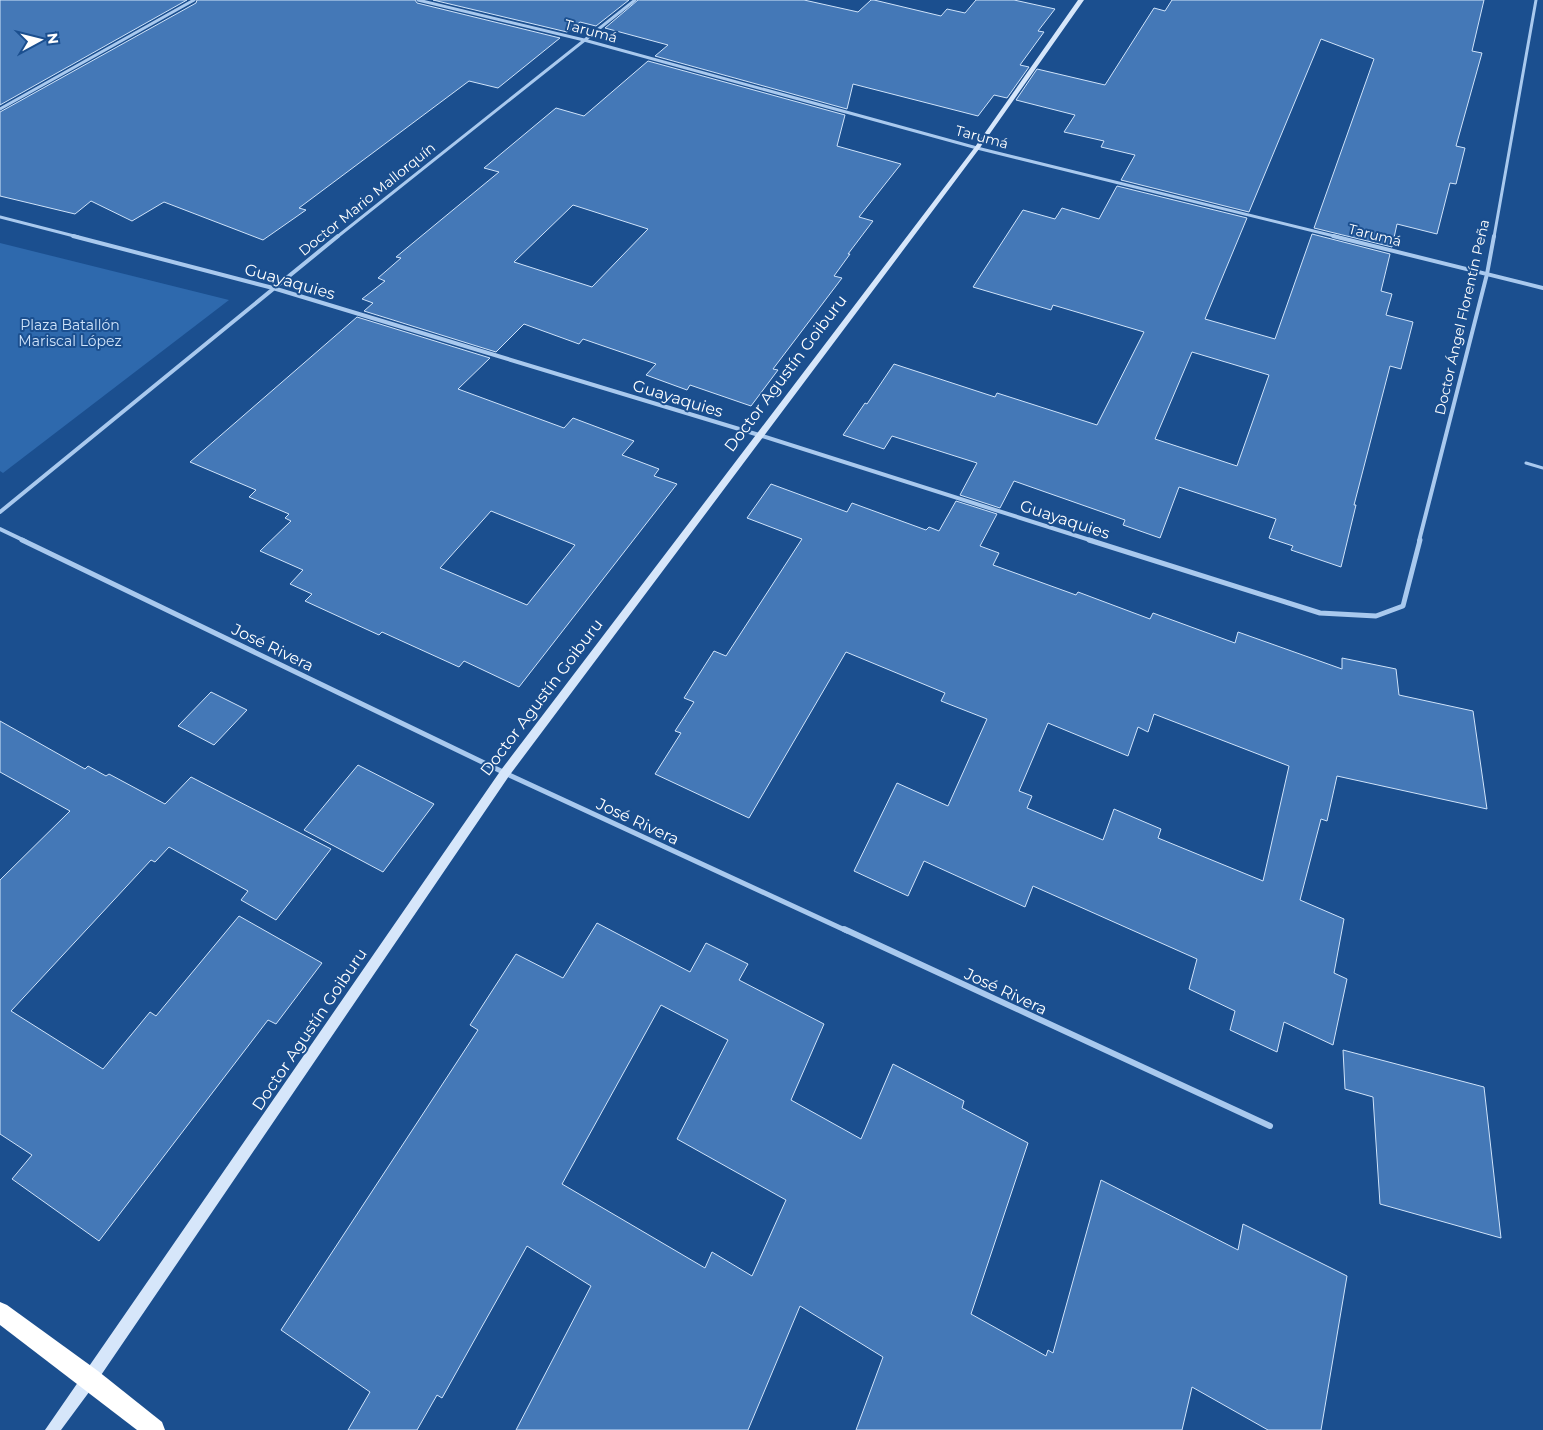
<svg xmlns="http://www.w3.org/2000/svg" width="1543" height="1430" viewBox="0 0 1543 1430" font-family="Montserrat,sans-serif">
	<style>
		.green { fill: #2e69ad }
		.building { fill: #4478b7; stroke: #cfe3fa; fill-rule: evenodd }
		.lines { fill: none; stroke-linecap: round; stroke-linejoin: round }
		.lane { stroke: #a9c9ee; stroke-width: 3 }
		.street-far3 { stroke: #a9c9ee; stroke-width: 3 }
		.street-far2 { stroke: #a9c9ee; stroke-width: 4 }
		.street-far1 { stroke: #a9c9ee; stroke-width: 5 }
		.street { stroke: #a9c9ee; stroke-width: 6 }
		.secondary { fill: #d6e6fa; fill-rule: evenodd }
		.highway { fill: #fff; fill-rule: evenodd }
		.labels { text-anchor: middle; stroke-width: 4; stroke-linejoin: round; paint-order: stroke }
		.far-street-label { font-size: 14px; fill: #fff; stroke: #1b4f8f }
		.far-park-label { font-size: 14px; fill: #cfe3fa; stroke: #1b4f8f }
		.street-label { font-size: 16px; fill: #fff; stroke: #1b4f8f }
	</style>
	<rect width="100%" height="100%" fill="#1b4f8f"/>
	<path class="green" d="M0,243l229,57 -226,173 -3,-2z"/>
	<path class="building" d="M0,0h187l-187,105z
		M197,0h218l2,3 143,35 -62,50 -29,-7 -170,127 7,2 -43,30 -99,-38 -32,19 -41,-20 -16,13 -75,-18v-84l196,-109z
		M433,0h196l-33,26 -16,-4 -13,10z
		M638,0h166l54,12 13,-12h3l67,16 6,-7 18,4 11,-13h38l41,9 -17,22 6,1 -24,33 9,2 -22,31 -13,-3 -16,21 -125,-32 -6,25 -192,-53 13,-11 -63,-17z
		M1172,0h312l-12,51 10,2 -26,93 9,2 -9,36 -6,-1 -13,51 -40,-10 -5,23 -78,-19 60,-169 -53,-20 -72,173 -128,-32 14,-25 -34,-8 3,-6 -40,-9 11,-17 -59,-15 21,-31 68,16 49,-77 11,3z
		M648,61l197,54 -8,31 64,18 -42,53 14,4 -25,33h2l-16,22 8,2 -69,91 5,1 -27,36 -61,-21 -3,5 -41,-15 10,-11 -73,-25 -4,5 -55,-20 -28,28 -132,-41 9,-8 -11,-4 23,-18 -7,-3 23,-20 -5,-1 103,-85 -15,-4 72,-60 28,8zM573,205l75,24 -56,58 -78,-25z
		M1117,186l130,32 -42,101 70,20 37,-105 78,20 -9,37 11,3 -6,21 27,7 -12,47 -11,-3 -36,139h2l-15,62 -50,-17 2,-4 -24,-8 7,-19 -97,-32 -19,51 -37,-13 2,-5 -111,-39 -14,27 -40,-13 17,-32 -85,-27 -8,13 -41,-14 22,-32 2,1 27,-40 101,33 2,-4 100,32 47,-93 -91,-27 -2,5 -78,-23 50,-77 32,9 7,-11 37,11zM1192,352l77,23 -32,91 -82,-27z
		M357,317l133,41 -32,31 106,39 9,-10 61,23 -12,14 37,14 -5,7 23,8 -158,203 -55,-26 -5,6 -77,-35 -3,3 -74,-34 7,-7 -22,-10 13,-14 -43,-19 31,-30 -6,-3 4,-4 -40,-17 7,-7 -66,-28zM491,511l84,34 -48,60 -87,-37z
		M771,484l76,28 5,-9 74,27 3,-3 10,4 17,-30 41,13 -17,32 19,7 -6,12 83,30 2,-3 72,27 3,-6 82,30 3,-11 104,37v-11l54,11 3,26 74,16 14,98 -150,-33 -10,45 -6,-2 -21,81 44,19 -10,54 13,6 -14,66 -49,-23 -7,30 -47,-22 5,-19 -46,-22 8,-30 -164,-73 -8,21 -101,-46 -16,35 -54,-25 43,-88 51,23 39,-87 -46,-18 4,-8 -99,-41 -97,166 -94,-44 26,-41 -6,-2 19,-29 -10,-4 30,-47 12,5 76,-117 -55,-21zM1154,714l135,52 -26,115 -105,-43 3,-9 -47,-20 -11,31 -76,-32 5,-12 -13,-5 29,-68 80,33 10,-29 10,5z
		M211,692l36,18 -33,35 -36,-19z
		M0,721l85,48 3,-3 18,10 3,-2 56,30 26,-27 140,72 -55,71 -35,-20 7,-9 -79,-44 -14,15 -4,-2 -140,151 92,58 47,-57 6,4 83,-100 83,47 -46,61 -8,-4 -169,221 -87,-62 20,-24 -32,-21v-254l70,-69 -70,-39z
		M358,765l76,39 -51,68 -79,-42z
		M597,923l93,49 16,-29 42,21 -9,16 85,44 -33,76 70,39 32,-75 71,37 -2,7 66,35 -57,171 75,42 2,-6 5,3 48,-173 137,70 5,-26 104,52 -26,154h-53l-76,-43 -10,43h-326l27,-73 -83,-51 -52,124h-232l75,-144 -64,-40 -85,152 -5,-3 -20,35h-69l22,-38 -89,-62 197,-300 -8,-5 46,-71 47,24zM661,1005l67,35 -51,99 109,61 -34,76 -40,-24 -7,16 -143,-84z
		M1343,1050l141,37 17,151 -121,-34 -7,-107 -28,-8z"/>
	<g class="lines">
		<path class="lane" d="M1526,463l17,5"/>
		<path class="street-far3" d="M418,0l166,40 393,108 361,89
			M0,109l194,-109
			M0,217l78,20
			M337,237l298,-237
			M1494,237l42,-237"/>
		<path class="street-far2" d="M73,236l200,52 486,147 334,106
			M1333,236l210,52
			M0,512l338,-276
			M0,529l25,12
			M1419,541l68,-267 7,-38"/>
		<path class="street-far1" d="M22,540l483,233 342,158
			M1089,540l231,73 56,3 27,-10 17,-66"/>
		<path class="street" d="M844,929l426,197"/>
		<path class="secondary" d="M1078,0h6l-105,149 -470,627 -414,608 -34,46h-16l456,-660 474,-623z"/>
		<path class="highway" d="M0,1302l7,3 91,66 64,51 3,8h-28l-137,-105z"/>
	</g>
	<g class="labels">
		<g class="far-street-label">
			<text transform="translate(591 31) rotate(15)" y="5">Tarumá</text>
			<text transform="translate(982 137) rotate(15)" y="5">Tarumá</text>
			<text transform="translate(367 199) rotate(-39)" y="5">Doctor Mario Mallorquín</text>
			<text transform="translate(1375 235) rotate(14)" y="5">Tarumá</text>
			<text transform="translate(1462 317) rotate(-77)" y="5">Doctor Ángel Florentín Peña</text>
		</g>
		<g class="far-park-label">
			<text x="70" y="330">Plaza Batallón<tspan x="70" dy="16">Mariscal López</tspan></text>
		</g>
		<g class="street-label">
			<text transform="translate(290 281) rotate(16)" y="6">Guayaquies</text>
			<text transform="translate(785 373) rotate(-53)" y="6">Doctor Agustín Goiburu</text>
			<text transform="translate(678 398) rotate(17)" y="6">Guayaquies</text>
			<text transform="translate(1065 519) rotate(18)" y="6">Guayaquies</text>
			<text transform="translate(273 647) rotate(26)" y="6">José Rivera</text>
			<text transform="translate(541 697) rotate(-53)" y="6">Doctor Agustín Goiburu</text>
			<text transform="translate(638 821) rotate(25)" y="6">José Rivera</text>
			<text transform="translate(1006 991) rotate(25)" y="6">José Rivera</text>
			<text transform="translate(309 1029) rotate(-56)" y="6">Doctor Agustín Goiburu</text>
		</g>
	</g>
	<g transform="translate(40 40) rotate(83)" stroke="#1b4f8f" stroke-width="4" paint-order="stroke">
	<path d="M0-4L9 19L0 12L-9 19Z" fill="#ffffff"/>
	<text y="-8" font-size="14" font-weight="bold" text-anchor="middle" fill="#ffffff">N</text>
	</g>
</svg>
